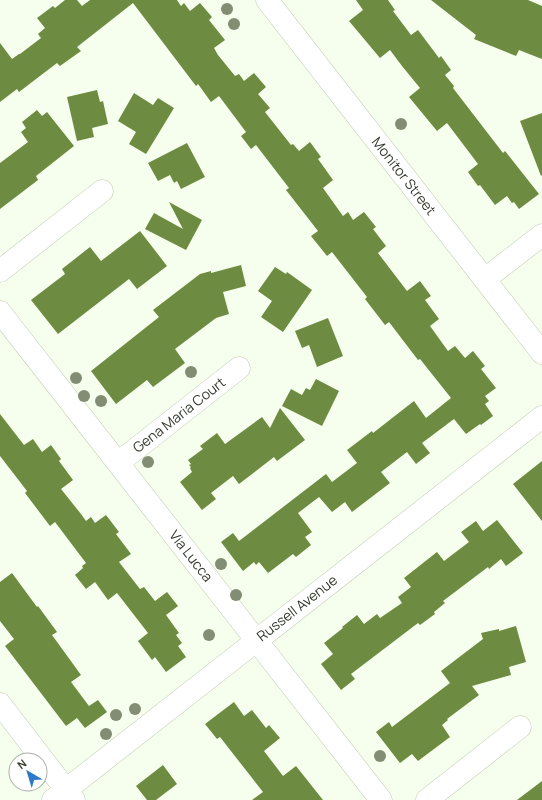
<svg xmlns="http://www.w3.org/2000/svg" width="542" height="800" viewBox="0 0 542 800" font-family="Manrope,sans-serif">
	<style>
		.building { fill: #6d8b41 }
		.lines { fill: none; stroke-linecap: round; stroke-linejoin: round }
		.minor-casing { stroke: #becbaf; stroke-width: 23 }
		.minor { stroke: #fff; stroke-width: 22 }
		.tree { fill: #828d73 }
		.labels { text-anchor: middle; stroke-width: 3; stroke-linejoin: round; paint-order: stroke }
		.street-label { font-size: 14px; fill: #353a2f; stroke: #fff }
	</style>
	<rect width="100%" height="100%" fill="#f6feed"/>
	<path class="building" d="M65,0h12l5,6 8,-6h87l4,6 3,-3 6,8 10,-8 12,14 -3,3 16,20 -11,8 4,7 17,21 4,-2 5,7 10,-8 12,14 -8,7 12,14 -5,4 26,33 2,-1 6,7 11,-9 11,15 -3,2 15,21 -10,8 20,28 5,-4 5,8 11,-8 12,15 -3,2 13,17 -8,7 29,38 13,-10 11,15 -6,4 14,19 -9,7 18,25 7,-5 10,12 8,-7 12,15 -4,3 15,19 -11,8 4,5 -4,3 8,12 -12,9 -1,-1 -14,10 -12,-15 -32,24 8,10 -14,11 -9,-12 -26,20 9,11 -38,29 -7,-10 -13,10 -13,-15 -21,16 14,19 -7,5 6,8 -15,12 -3,-3 -25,19 -9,-11 -3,3 -2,-3 -11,9 -22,-29 12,-9 6,8 87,-67 6,8 25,-19 -10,-13 25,-19 1,2 41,-32 12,17 25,-20 -31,-39 -2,1 -29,-38 -4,3 -20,-26 2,-2 -35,-45 -5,4 -16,-20 7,-5 -32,-41 3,-2 -33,-43 -5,4 -10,-13 5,-4 -27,-36 -8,6 -13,-18 -2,2 -63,-83 -56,44 4,4 -21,15 -3,-3 -38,29 -2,-3 -17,13v-59l12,16 7,-5h1l21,-16 -3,-4 7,-6 -8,-10 16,-12 2,2z
		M356,0h32l7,10 -2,1 18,24 7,-5 21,28 2,-2 10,14 -6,5 9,11 -1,2 50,65 2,-2 34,43 -20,15 -5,-7 -2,1 -5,-7 -12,9 -15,-20 -2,1 -10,-14 10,-8 -31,-41 -10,8 -28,-34 11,-9 -18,-22 -12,-16 -10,8 -31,-37 14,-11z
		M431,0h97l14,6v53l-23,-9 -3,6 -42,-17 2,-4z
		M97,90l3,12 3,-1 5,23 -16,4 2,9 -17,4 -10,-44z
		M134,93l19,12 5,-7 16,10 -28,46 -17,-10 7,-12 -18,-11z
		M37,110l5,6 5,-4 27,34 -38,30 2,4 -38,29v-46l28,-21 -7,-10 5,-4 -4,-6z
		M542,113v62l-1,1 -21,-55z
		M187,143l18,34 -24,12 -4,-8 -3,2 -4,-8 -12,6 -10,-18z
		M169,202l33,18 -16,30 -41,-21 9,-16 29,16z
		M140,231l27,35 -30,23 -8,-10 -71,55 -27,-34 34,-26 -3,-5 28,-22 11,14z
		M241,265l5,21 -23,6 6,22 -13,4 -41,31 10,14 -32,24 -6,-7 -31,24 -25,-33 68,-54 -6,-7 47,-36 11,-3v2z
		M275,267l11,7 1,-2 25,18 -29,42 -22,-15 11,-16 -14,-10z
		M328,318l15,38 -26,11 -8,-22 -7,3 -7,-17z
		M316,379l23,12 -17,35 -40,-20 9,-17 11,6 4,-7 4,2z
		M280,408l25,32 -28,21 -3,-4 -35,27 -6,-8 -22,17 5,6 -14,11 -22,-28 12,-10 -2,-4 1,-1 -2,-2 2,-1 -3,-4 15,-11 -3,-3 17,-13 8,11 37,-27 8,11z
		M0,414l24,31 9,-6 9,13 9,-7 10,14 -2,2 14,19 -12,9 20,25 5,7 5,-4 4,6 11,-8 13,17 -3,2 15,20 -12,8 21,27 4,-2 11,14 12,-9 11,14 -12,9 13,18 -3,2 6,8 -4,3 8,11 -20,15 -11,-15 -3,3 -14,-19 10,-8 -31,-40 -9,7 -13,-18 -9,7 -11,-14 8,-7 -1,-2 4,-3 -31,-41 -5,4 -25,-33 2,-2 -27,-35z
		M542,461v60l-29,-37z
		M497,520l26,33 -17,13 -5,-7 -12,10 -1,-2 -45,34 2,2 -11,9 1,2 -15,11 -2,-2 -67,51 4,5 -14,11 -20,-26 12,-10 -9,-11 19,-15 -1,-1 15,-12 7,9 13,-10 3,4 22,-15 -4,-6 13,-10 -7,-9 33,-26 7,9 25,-19 -8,-10 15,-11 7,10z
		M12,573l25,34 1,-1 19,26 -5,3 29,40 -10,7 18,24 9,-6 9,12 -22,16 -8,-10 -11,8 -61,-80 9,-7 -14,-18v-39z
		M516,626l10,36 -17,5 2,8 -39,11 7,9 -32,24 1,1 -6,5 8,12 -32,24 -6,-7 -12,9 -24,-31 13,-10 3,5 58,-44 -9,-12 42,-32 -2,-6 18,-4v2z
		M234,702l10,14 8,-6 14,18 3,-3 11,13 -16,13 19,25 13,-10 27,34h-71l11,-8 -43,-55 -3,2 -12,-15z
		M163,765l14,19 -21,16h-9l-11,-14z
		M542,781v19h-25z"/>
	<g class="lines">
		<defs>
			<path id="minor" d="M267,0l275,353
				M0,271l102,-80
				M485,279l57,-44
				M0,312l381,488
				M118,463l121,-95
				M0,704l74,96
				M53,800l489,-383
				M427,800l93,-73"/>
		</defs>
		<use href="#minor" class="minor-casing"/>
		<use href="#minor" class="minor"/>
	</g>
	<g class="tree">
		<circle cx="227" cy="9" r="6"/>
		<circle cx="234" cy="24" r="6"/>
		<circle cx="401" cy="124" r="6"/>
		<circle cx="191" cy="372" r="6"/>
		<circle cx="76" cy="378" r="6"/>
		<circle cx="84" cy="396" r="6"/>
		<circle cx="101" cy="401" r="6"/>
		<circle cx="148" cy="462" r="6"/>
		<circle cx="221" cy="564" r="6"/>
		<circle cx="236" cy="595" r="6"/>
		<circle cx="209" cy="635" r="6"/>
		<circle cx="135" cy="709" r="6"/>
		<circle cx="116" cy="715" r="6"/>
		<circle cx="106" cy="734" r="6"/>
		<circle cx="380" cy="756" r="6"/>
	</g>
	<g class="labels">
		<g class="street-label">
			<text transform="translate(404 176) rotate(52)" y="5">Monitor Street</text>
			<text transform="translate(179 415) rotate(-38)" y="5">Gena Maria Court</text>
			<text transform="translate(191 556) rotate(52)" y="5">Via Lucca</text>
			<text transform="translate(297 608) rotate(-38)" y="5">Russell Avenue</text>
		</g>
	</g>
	<g transform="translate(28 772) rotate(322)"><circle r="19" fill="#ffffff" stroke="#aeb0ac"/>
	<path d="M0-3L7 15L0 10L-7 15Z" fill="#2d78c8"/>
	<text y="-6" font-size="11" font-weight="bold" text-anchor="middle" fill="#353a2f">N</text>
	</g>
</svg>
